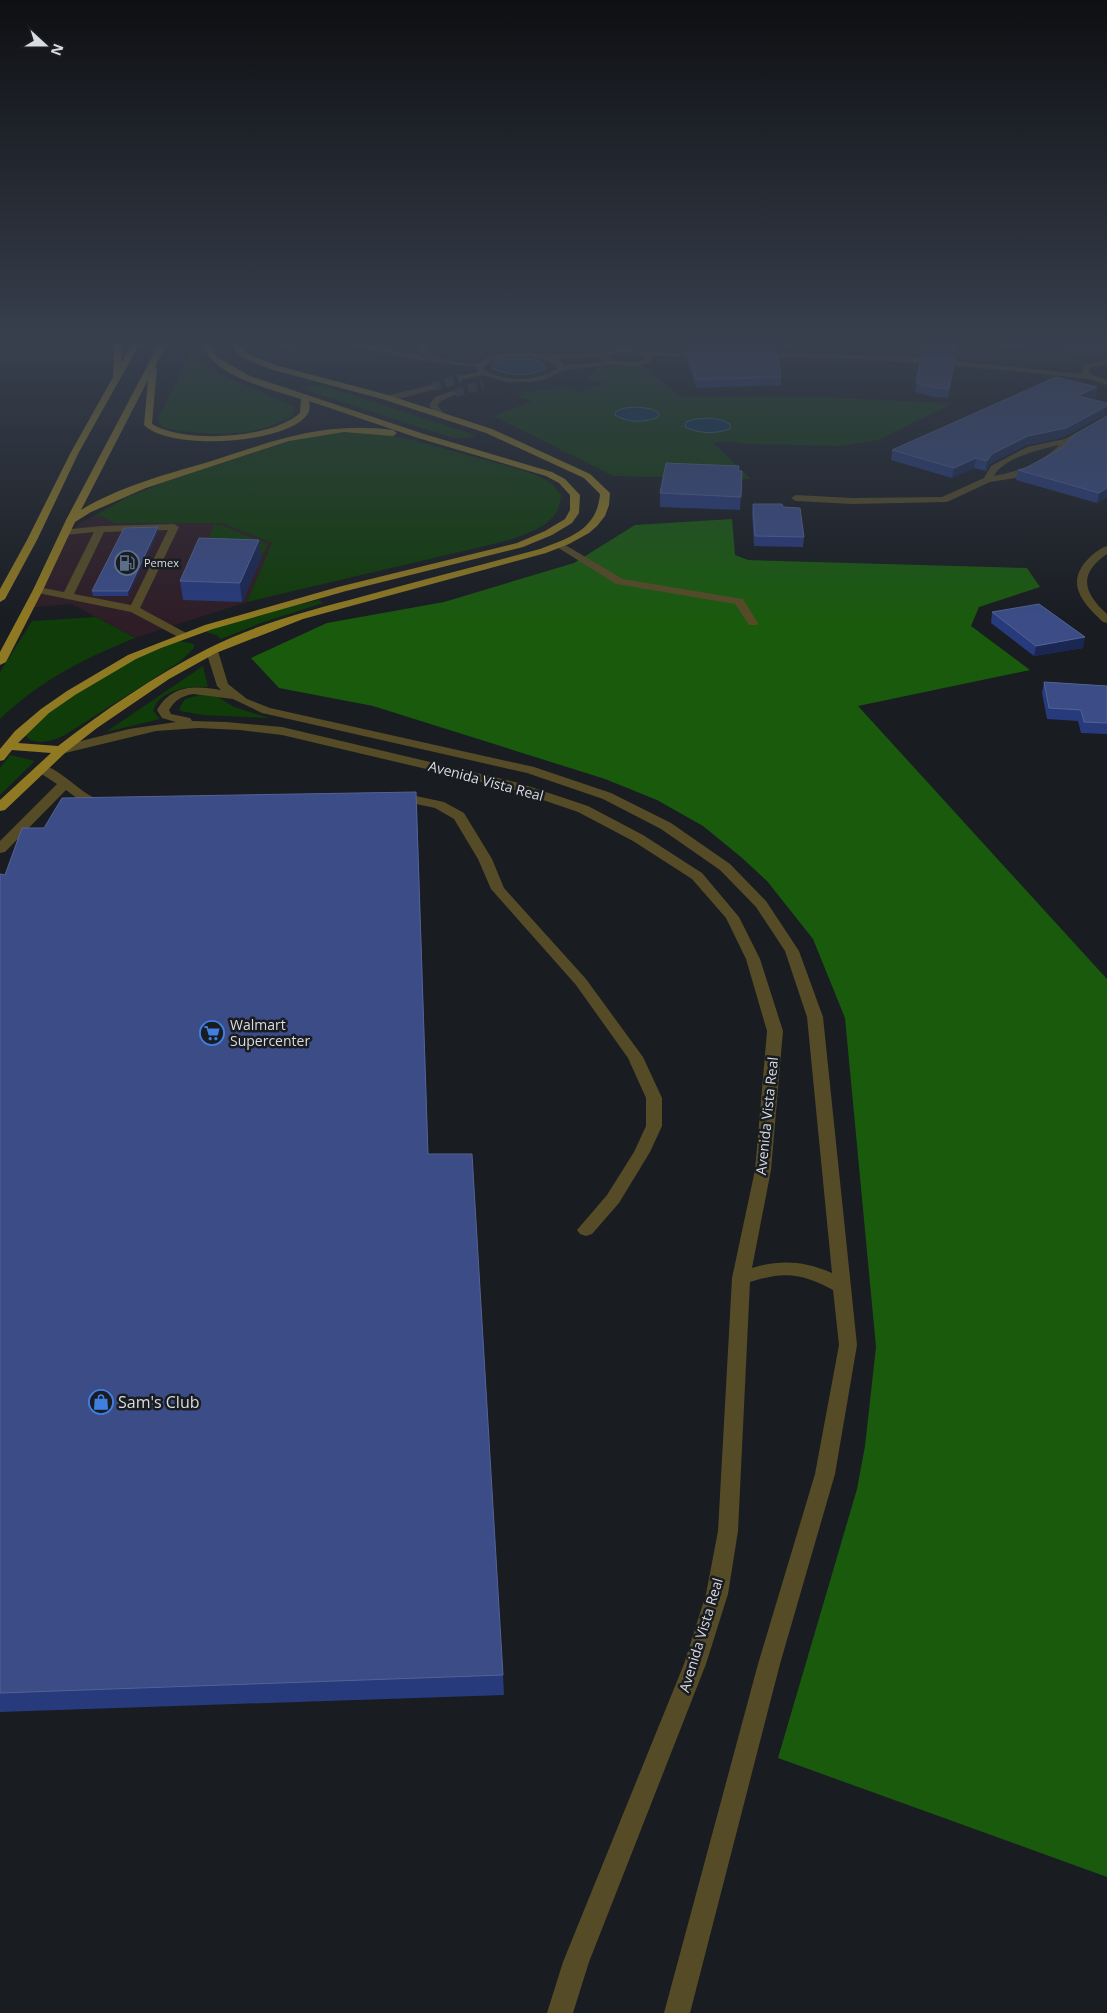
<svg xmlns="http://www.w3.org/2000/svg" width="1107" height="2013" viewBox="0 0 1107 2013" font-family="'Open Sans',sans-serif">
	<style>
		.commercial { fill: #2e1d26 }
		.green { fill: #103c09 }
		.forest { fill: #195a0d }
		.water { fill: #083556; stroke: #47677f }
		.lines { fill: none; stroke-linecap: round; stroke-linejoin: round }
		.minor-tunnel { stroke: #36393e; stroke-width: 9; stroke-dasharray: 9 4.5; stroke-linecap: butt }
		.minor { fill: #554b26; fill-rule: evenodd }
		.major { fill: #8f7922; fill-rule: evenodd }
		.wall { fill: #273a7c }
		.shaded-wall { fill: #1a2753 }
		.building { fill: #3b4c87; stroke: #546295 }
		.labels { text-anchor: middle; stroke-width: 5; stroke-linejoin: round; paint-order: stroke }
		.far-poi-label { font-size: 11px; fill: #dadce0; stroke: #191c21; text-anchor: start }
		.street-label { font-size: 14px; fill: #dadce0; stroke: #191c21 }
		.poi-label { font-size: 14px; fill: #dadce0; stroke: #191c21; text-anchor: start }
		.near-poi-label { font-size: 16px; fill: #dadce0; stroke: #191c21; text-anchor: start }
	</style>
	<rect width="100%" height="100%" fill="#191c21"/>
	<path class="commercial" d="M94,516l10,1 9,6h109l51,20 -26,59 -112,36 -63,-34 -47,4 37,-68 20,-18z"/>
	<path class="green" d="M192,350l13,17 89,40 -2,9c-39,23 -87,20 -130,11l-4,-8z
		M643,365l37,32h144l127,7 -73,36 -40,6 -92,-2 -14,-3 -19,2 38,36 -138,-3 -119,-60 39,-15 -14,-4 3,-2 -6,-2 52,-6 12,5 24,-9 -16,-4 9,-11z
		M312,385l12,1 151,49 -6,3h-16l-150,-49z
		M359,432c40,2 77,15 116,25 23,7 52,12 73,24 5,3 9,9 13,14 -1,29 -28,36 -51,45l-263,62 25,-59 -50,-20h-109l-9,-6 -10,-1 34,-19 34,-14 138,-45 30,-5z
		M214,525h6l48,19 -7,14 -60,-1z
		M319,600l4,3 -62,20 -40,16 -5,-4 -17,-5 62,-17z
		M96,617l39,21c-50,20 -96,43 -135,81v-47l32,-51z
		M176,640l18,4v4l-13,13 -116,74c-12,6 -31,12 -40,0l1,-5 78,-58z
		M203,666l5,21c-19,-1 -48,2 -55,24l7,8 -54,13z
		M200,695l18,2 16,10 35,11 -65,-3 -24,-4v-4l5,-8z
		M10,755l25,6 -35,34v-27z"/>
	<path class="forest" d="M732,519l3,36 13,5 279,8 13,19 -61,20 -8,19 59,44 -172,36 249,273v898l-329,-119 79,-269 8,-43 11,-99 -31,-329 -32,-79 -46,-58 -26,-24 -38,-31 -46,-26 -52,-21 -232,-73 -94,-18 -28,-30 76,-35 117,-21 130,-39 61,-38z"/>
	<path class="water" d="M509,359c13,0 29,-2 38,9 -17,9 -38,8 -55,0l3,-6z
		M638,407l13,2 8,4 -1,4c-14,6 -30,6 -43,-2l1,-4 9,-3z
		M709,418l13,2 8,4v5c-15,5 -30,5 -45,-2l1,-5 9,-3z"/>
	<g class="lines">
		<path class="minor-tunnel" d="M432,387l29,-9
			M455,393l28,-8"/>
		<path class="minor" d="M329,340h15l80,16 -6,-6 1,-10h8l-1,10c8,8 41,16 53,13 3,-1 6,-5 10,-6 16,-6 39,-7 55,-2l57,-2 26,-6 20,5 58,1 4,2 -4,2 -52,-1 -3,7 -12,3 -25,-1 -50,5 -16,9 -15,3h-26l-23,-7 -22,5h-3v-4l20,-4 -2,-5 -65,-8zM627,352l10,1 9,5c-11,7 -30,4 -41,-1l9,-4zM511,357c13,0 37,-2 46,11 -18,14 -57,15 -74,0l9,-7zM597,357l6,5 -40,3 -3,-5 -5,-1z
			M792,353l125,4 165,17 1,-9 24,-5v4l-17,4 -1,4 4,3 14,5v5l-18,-6c-111,-12 -220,-23 -331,-21l-4,-2 4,-2z
			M432,385l4,2 -1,2c-12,3 -44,15 -54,8z
			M452,391l7,2 -18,8 -4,4 7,9 -7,2 -8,-11 6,-8z
			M1107,416v6l-36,21 -12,13 -38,21 -31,5 -43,20 -95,2 -56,-3 -5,-3 5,-3 56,3 90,-1 42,-19 7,-12 36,-19 38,-8zM1059,445c-16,18 -42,27 -65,31 9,-18 47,-27 65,-31z
			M174,524l5,3 -39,81 48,26 1,2 -1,2h-8l-49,-26 -93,-19 -5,-3 5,-3 26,5 30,-60 -29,3 -3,-1v-4l39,-4zM168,530l-37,75 -57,-11 30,-62z
			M560,542l63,37 120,20 15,24 -1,2h-8l-14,-21 -119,-20 -59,-37v-4z
			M1107,546v8c-29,20 -24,38 0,60v9l-4,-1c-19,-18 -39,-38 -15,-63 5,-5 12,-11 19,-13z
			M212,648l6,3 10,33 19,15 23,9 264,59 77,26 60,30 59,41 36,37 33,50 24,66 34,328 -22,129 -55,190 -90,349h-26l94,-349 57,-190 24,-129 -6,-55c-31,-17 -49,-19 -83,-8l-12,249 -10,63 -22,70 -117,298 -16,51h-26l16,-51 121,-298 22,-70 12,-63 14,-253 23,-108 12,-139 -21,-72 -20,-41 -34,-39 -59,-38 -55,-29 -67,-23 -229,-54 -42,-5 -42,-2 -42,3 -95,23 -6,-4 2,-3 72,-18 47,-7 -14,-4 -5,-8c14,-25 38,-25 64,-20l-4,-4 -11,-35zM193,694l40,5 29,14 265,60 76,26 58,30 59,41 36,37 29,44 22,66 25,256c-27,-12 -51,-14 -80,-5l19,-98 12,-139 -23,-72 -21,-42 -37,-44 -59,-38 -55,-29 -69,-23 -237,-56 -56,-5 -34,-1 -2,-3 -19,-4 -2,-4c6,-10 13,-14 24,-16z
			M41,764c18,5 33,22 48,31 6,4 14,4 18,9l-6,4 -19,-6 -16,-12 -61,62 -5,1v-12l57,-57 -20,-13 -2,-3z
			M416,796l28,6 20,11 28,46 12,29 82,91 57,78 19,41v28l-12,26 -31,51 -27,31 -6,2 -6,-2 -3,-4 30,-35 27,-43 12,-26v-28l-18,-40 -52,-73 -85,-96 -13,-30 -24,-40 -19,-11 -19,-4 -19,1 -6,-4 6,-4z"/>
		<path class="major" d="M114,340h8l-1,23 13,-23h8l-63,112 -42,88 -32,59 -5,3v-13l27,-49 44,-88 42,-75z
			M161,340h8l-14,26 2,2 -5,56c33,20 119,15 148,-11l1,-14c-29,-10 -94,-23 -99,-59h8l1,7 6,10 33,19 174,58 128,38 13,7 15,16 -1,18 -7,10 -20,12 -29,12 -177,44 -133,38 -52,19 -25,11 -61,36 -26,18 -31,30 40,3c47,-36 96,-70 149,-97 49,-25 104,-39 157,-53 59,-16 117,-31 176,-47 29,-11 57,-19 60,-55l-16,-16 -98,-45 -104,-34 -109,-29 -28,-11 -9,-7 -6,-12h8l4,9 9,6 28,11 109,29 104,34 98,45 20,19 -1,12 -4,11 -8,10 -8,7 -20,11 -23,9 -243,66 -87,34 -47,26 -72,49 -32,25 -60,57 -5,1v-11l51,-47 -39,-3 -8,10 -4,1v-12l15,-18 26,-22 26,-18 61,-36 77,-30 133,-38 179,-44 28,-12 20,-12 5,-9v-15l-11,-12 -13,-7 -128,-38 -109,-37c1,6 1,11 -3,15 -23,28 -136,35 -162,9l4,-45 -67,130c38,-23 82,-35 124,-47 67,-21 115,-42 188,-33l4,3 -4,3 -49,-4 -55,9 -143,47 -55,24 -16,10 -32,68 -37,72 -6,3v-13l33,-62 33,-70z"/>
	</g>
	<path class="wall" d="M264,340h37l-4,13 -33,-12z
		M679,340h113l-1,6h-15v4l5,27v8l-84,3 -12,-30 1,-8h-4z
		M924,340l34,6 -10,52 -14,-1 -19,-5z
		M995,340h112v14l-111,-6z
		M1096,397l-6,2 -26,38 -38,8 -36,19 -4,7 -12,-3 -22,10 -61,-18 1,-10z
		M1107,416v81l-10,6 -81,-23 2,-10 6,-1 38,-21z
		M738,471h4l-2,39 -80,-3v-14z
		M753,504l30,3 21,30 -1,10 -49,-1 -2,-33z
		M158,532l-30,64h-35l-1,-5z
		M259,540l2,18 -19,44 -59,-2 -3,-19z
		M992,612l91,36 -49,8 -43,-33z
		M1044,682l63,4v48l-26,-1 -3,-12 -31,-2 -5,-26z
		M417,808l11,346 75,521 1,20 -504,17v-838l5,1 39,-47z"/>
	<path class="shaded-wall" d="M298,340h3l-4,13 -1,-7z
		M1097,387l-1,10 -19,8 1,-9z
		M1107,406v8l-43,23 -38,8 -36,19 -4,7 1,-10 5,-7 36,-18z
		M976,458l-2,10 -22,10 2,-10z
		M1107,488v9l-10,6 2,-10z
		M158,527v5l-30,64v-5z
		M259,540l2,18 -19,44 -2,-19z
		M1085,637l-2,11 -49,8 2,-10z
		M417,808l12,365 -1,-19z"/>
	<path class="building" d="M281,340h17l-2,6z
		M682,340h94v3h-93z
		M924,340h34l-2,11 -34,-3z
		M1064,340h43v3z
		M686,350h91l4,27 -84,3z
		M921,356l34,3 -6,30 -14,-1 -19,-5z
		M1056,377l41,10 -19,9 29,7v3l-41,22 -38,8 -36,18 -5,7 -11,-3 -22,10 -62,-18z
		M1107,416v72l-8,5 -81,-23 6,-1 38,-21 12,-13z
		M666,463l73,3 -1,5h4l-1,26 -81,-4z
		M753,504h29l1,3 17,1 4,29 -49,-1z
		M158,527l-30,64h-36l32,-63z
		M199,538l60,2 -19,43 -60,-2z
		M1039,604l46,33 -49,9 -44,-34z
		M1044,682l63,4v37l-23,-1 -3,-12 -32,-2z
		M416,792l12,362h44l31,521 -503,18v-819l5,1 17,-47h22l18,-30z"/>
	<linearGradient id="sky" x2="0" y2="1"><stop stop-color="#0e0f12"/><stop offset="0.55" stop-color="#38404e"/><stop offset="1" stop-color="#38404e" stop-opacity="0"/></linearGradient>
	<rect width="1107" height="622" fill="url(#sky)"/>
	<defs>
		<symbol id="fuel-ring" viewBox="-11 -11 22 22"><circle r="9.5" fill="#191c21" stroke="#5c6f8a" stroke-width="1.5"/><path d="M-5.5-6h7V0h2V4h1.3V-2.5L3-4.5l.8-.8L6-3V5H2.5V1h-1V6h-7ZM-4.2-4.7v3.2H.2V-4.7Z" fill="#5c6f8a"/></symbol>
		<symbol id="supermarket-ring" viewBox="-11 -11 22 22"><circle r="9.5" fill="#191c21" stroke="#3f7fe0" stroke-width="1.5"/><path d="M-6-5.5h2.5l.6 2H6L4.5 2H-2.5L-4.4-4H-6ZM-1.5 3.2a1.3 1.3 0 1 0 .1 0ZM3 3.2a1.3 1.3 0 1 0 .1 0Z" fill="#3f7fe0"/></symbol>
		<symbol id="shop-ring" viewBox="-11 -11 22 22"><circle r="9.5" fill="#191c21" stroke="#3f7fe0" stroke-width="1.5"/><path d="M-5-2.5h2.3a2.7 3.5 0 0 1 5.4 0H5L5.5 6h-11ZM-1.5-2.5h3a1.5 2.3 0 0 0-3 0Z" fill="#3f7fe0"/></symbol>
	</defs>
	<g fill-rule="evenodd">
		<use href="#fuel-ring" x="113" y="549" width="28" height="28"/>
		<use href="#supermarket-ring" x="198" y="1019" width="28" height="28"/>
		<use href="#shop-ring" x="87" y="1388" width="28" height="28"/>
	</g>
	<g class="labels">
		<g class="far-poi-label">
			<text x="144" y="567">Pemex</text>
		</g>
		<g class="street-label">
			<text transform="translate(486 781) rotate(15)" y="5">Avenida Vista Real</text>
			<text transform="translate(767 1116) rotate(-84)" y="5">Avenida Vista Real</text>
			<text transform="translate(701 1635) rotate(-73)" y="5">Avenida Vista Real</text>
		</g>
		<g class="poi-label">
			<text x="230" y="1030">Walmart<tspan x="230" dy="16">Supercenter</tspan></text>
		</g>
		<g class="near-poi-label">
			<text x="118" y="1408">Sam's Club</text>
		</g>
	</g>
	<g transform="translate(45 45) rotate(111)" stroke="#191c21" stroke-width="4" paint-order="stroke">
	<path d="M0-4L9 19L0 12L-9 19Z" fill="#dadce0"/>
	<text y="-8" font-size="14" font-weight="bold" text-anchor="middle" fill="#dadce0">N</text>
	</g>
</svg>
